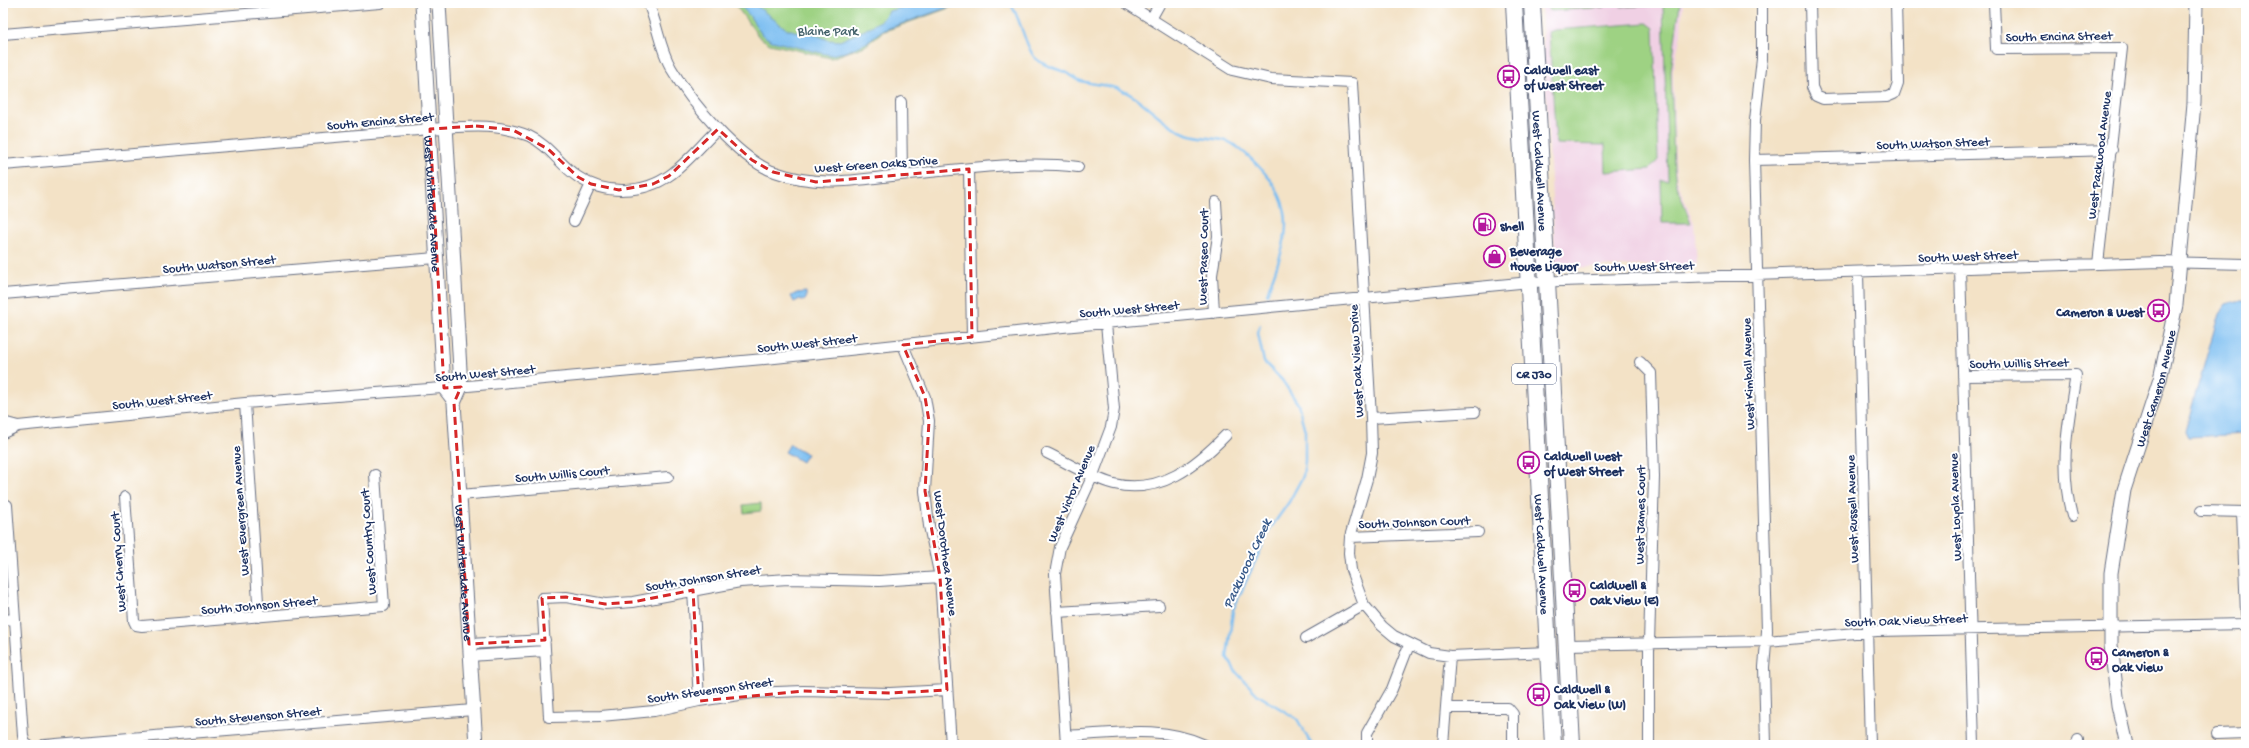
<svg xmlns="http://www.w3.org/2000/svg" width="2249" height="748" viewBox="0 0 2249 748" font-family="'Gochi Hand',sans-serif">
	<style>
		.built { fill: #f0d0e4 }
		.green { fill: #9ed283; stroke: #5c8070 }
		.water { fill: #7bbef1; stroke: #4b76a8 }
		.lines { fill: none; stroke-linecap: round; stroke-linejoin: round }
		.stream { stroke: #7bbef1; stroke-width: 2.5 }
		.minor-casing { stroke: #676e82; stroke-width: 12 }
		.tertiary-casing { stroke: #676e82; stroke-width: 15 }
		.primary-casing { stroke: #676e82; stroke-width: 18 }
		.minor { stroke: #fff; stroke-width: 10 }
		.tertiary { stroke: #fff; stroke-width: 13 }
		.primary { stroke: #fff; stroke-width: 16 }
		.marked { fill: none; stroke: #d62828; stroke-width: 3; stroke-dasharray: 8 5; stroke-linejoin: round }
		.labels { text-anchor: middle; stroke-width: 4; stroke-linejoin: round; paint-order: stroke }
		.shield { fill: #fff; stroke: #5f6d8e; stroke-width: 1 }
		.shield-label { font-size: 12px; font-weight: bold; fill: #1b2f5e }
		.park-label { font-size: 13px; fill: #426069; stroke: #fff }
		.street-label { font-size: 13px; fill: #1b2f5e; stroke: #fff }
		.poi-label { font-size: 13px; font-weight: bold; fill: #1b2f5e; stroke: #fff; text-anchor: start }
		.water-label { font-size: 14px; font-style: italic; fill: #385a8a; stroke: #fff }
	</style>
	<rect width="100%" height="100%" fill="#fff"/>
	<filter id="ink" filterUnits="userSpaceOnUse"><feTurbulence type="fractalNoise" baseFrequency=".025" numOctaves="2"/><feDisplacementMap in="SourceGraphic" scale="8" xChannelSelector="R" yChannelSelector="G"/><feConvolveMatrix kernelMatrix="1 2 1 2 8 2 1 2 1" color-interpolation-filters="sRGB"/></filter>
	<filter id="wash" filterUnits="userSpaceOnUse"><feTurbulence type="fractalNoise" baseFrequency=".012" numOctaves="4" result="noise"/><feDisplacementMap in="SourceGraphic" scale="16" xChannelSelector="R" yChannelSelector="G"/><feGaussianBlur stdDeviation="0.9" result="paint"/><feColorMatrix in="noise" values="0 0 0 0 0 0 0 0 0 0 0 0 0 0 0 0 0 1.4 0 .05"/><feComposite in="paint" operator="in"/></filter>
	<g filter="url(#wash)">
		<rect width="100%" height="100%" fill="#f3e2c6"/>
		<path class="built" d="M1541,3h142l-2,31 -8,36 2,92 2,19 17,42 3,41 -141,4z"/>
		<path class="green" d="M734,3h229l-81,29 -17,14 -34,12 -61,-14 -11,-7z
			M1548,3h57v4l-53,4 -4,-2z
			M1618,3h62l-9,68 3,98 2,14 15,40h-29l-1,-43h7l-5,-175 -42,2z
			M1647,23l7,5 4,132 -8,9 -44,3 -1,-27 -49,-1 -7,-112 5,-2z
			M761,503v8l-17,2 -1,-8z"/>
		<path class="water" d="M738,3h15l32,25 12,4 11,-1 20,9 12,1 25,-11 17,-10 7,-9 30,-8h41l-79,28 -15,12 -21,9 -15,3 -58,-14 -10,-6 -13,-20z
			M806,292v7l-2,2 -4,-2 -6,3 -3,-6 6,-3z
			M2237,301h9v133l-58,3 -3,-6 34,-118 7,-9z
			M790,444l17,10 -5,8 -17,-10z"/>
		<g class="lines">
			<path class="stream" d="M1010,3c11,15 14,42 25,55 7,7 21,11 30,14 5,2 9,6 13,8 13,5 28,4 41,9 24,9 40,32 63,43 16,8 37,4 49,11 12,7 23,18 32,28 39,43 20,76 4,123
				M1260,325l-2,8 6,29 18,18 16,24 7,27v30l-2,15 -14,26 -19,27 -37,81 -6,47 9,15 22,23 39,24 15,26"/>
		</g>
	</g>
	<g filter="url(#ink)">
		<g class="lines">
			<defs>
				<path id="minor" d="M648,3c10,22 11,44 23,65 19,33 68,92 104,104 44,16 80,8 125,3 59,-5 119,-15 178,-8
					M1126,3l106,67 39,9 81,4 19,335 1,35 -5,26 -17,58 -1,16 2,17 13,35 18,21 12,10 35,17 21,3 98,-4
					M1762,3v56l-7,61 -1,40 13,471 -3,36 2,78
					M1810,3l2,84 4,9 7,3 64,-2 7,-3 4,-11 -2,-80
					M1994,3l2,46 126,-1 -24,216
					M1151,19l9,-16
					M3,34l377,-31
					M901,102l1,73
					M1754,160l358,-10
					M3,165l427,-36c34,-2 66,-7 99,7 20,9 31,29 49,41 26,18 66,17 92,-2 18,-13 32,-31 48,-46
					M969,169l3,168
					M574,221l17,-37
					M1960,268l14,477
					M1858,273l12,472
					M3,294l433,-36
					M1214,313l-2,-38 6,-39 -2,-34
					M903,345l22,52 4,24 -4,70 4,35 11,51 11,168
					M1640,362l11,11 3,104 -5,166v102
					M1963,376l113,-1c-8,47 -17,93 -4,141
					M245,403l14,214
					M1371,418l104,-6
					M3,422l15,4
					M3,433l15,-7 227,-23 223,-17 307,-28 288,-31 467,-45 630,-20 86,2
					M1047,453c21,10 44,25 67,31 46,11 82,-18 112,-49
					M460,495l208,-18
					M125,497l9,124 2,4 6,1 242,-20 -9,-131
					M7,505l16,231 2,8 3,1
					M2201,511l45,1
					M2242,512l4,102
					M1350,537l128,-5
					M940,577l-61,4 -91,-2 -48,3 -107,20 -28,2 -39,-7 -24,1 7,119 52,-1 53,-5 45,-10 54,-8 50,-2 87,2 57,-3
					M693,590l6,111
					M1057,612l102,-6
					M3,620l11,-1
					M1306,638l58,-33
					M469,644l76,-4
					M1567,645l200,-4 110,-10 369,-7
					M470,656l75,-5
					M1446,708h62l5,6v31
					M2217,734l29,-1
					M1066,736c47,-2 95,-12 139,9
					M44,745l429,-35
					M1066,745l-11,-171 5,-27 33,-72 18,-48 3,-18 -8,-85
					M1367,745v-12l25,-44 17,-44
					M1443,745l7,-89
					M2077,745l1,-5"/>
				<g id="tertiary">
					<path id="s1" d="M422,3l22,385 10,13"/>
					<path id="s2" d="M439,3l22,384 -7,16 22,342"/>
					<path id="s3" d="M2127,745l-9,-40 -7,-60v-72l13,-83 36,-111 16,-74 18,-202 2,-100"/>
				</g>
				<g id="primary">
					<path id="s4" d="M1514,3l39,742"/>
					<path id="s5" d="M1532,3l40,742"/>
				</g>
			</defs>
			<use href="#minor" class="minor-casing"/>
			<use href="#tertiary" class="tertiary-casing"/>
			<use href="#primary" class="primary-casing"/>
			<use href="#minor" class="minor"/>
			<use href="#tertiary" class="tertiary"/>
			<use href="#primary" class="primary"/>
		</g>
	</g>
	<path class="marked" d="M476,126l37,4 35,19 30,28 13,7 28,6 34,-6 16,-8 49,-47 34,31 21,12 43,10 153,-13 3,168 -69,8 22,52 4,24 -4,70 15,86 7,113 -57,3 -87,-2 -104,10 -6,-111 -60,12 -28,2 -39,-7 -24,1 3,42 -76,4 -15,-241 7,-16 -17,1 -14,-259z"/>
	<defs>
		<symbol id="bus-ring" viewBox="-11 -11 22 22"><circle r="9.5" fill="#fff" stroke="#b5179e" stroke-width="1.5"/><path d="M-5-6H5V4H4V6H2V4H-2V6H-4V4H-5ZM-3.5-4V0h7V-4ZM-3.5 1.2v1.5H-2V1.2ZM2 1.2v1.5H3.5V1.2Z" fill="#b5179e"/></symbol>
		<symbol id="fuel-ring" viewBox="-11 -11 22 22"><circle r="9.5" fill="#fff" stroke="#b5179e" stroke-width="1.5"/><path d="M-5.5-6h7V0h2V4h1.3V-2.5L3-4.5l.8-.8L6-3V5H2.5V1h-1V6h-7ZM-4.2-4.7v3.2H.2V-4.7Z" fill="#b5179e"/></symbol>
		<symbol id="shop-ring" viewBox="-11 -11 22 22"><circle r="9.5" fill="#fff" stroke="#b5179e" stroke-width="1.5"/><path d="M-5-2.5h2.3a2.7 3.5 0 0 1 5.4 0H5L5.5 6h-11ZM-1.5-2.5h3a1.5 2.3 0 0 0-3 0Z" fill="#b5179e"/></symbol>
	</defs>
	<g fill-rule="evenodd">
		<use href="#bus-ring" x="1496" y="64" width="25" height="25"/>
		<use href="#fuel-ring" x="1472" y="212" width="25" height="25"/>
		<use href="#shop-ring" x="1482" y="244" width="25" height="25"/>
		<use href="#bus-ring" x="2146" y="298" width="25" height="25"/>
		<use href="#bus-ring" x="1516" y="450" width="25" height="25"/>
		<use href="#bus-ring" x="1562" y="578" width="25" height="25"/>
		<use href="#bus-ring" x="2084" y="646" width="25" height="25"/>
		<use href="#bus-ring" x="1526" y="682" width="25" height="25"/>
	</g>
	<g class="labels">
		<rect class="shield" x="1512" y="364" width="44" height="20" rx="3"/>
		<g class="shield-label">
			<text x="1534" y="378">CR J30</text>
		</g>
		<g class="park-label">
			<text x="828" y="35">Blaine Park</text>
		</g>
		<g class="street-label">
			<text transform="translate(2059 35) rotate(-1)" y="5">South Encina Street</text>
			<text transform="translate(380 120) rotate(-5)" y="5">South Encina Street</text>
			<text transform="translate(1933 142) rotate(-2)" y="5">South Watson Street</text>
			<text transform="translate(2098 155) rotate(-83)" y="5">West Packwood Avenue</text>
			<text transform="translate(876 163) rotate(-4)" y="5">West Green Oaks Drive</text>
			<text dy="5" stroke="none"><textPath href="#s5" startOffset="168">West Caldwell Avenue</textPath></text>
			<text dy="5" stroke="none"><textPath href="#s1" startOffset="201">West Whitendale Avenue</textPath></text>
			<text transform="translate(1968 255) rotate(-2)" y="5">South West Street</text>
			<text transform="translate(1202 257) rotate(-89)" y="5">West Paseo Court</text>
			<text transform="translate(219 263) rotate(-5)" y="5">South Watson Street</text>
			<text transform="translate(1644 265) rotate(-1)" y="5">South West Street</text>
			<text transform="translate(1129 308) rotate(-5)" y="5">South West Street</text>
			<text transform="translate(807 342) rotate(-6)" y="5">South West Street</text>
			<text transform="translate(1355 361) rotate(-93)" y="5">West Oak View Drive</text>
			<text transform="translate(2019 362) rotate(-1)" y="5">South Willis Street</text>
			<text transform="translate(485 372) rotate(-5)" y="5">South West Street</text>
			<text transform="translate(1747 374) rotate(-92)" y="5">West Kimball Avenue</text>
			<text dy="5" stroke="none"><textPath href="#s3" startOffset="364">West Cameron Avenue</textPath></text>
			<text transform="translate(162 399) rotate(-6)" y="5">South West Street</text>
			<text transform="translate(562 473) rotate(-5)" y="5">South Willis Court</text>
			<text transform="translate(1070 493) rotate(-67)" y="5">West Victor Avenue</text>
			<text transform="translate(1954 507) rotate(-92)" y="5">West Loyola Avenue</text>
			<text transform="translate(1851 509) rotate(-92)" y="5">West Russell Avenue</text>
			<text transform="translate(239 511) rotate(-94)" y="5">West Evergreen Avenue</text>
			<text transform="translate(1639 515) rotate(-89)" y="5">West James Court</text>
			<text transform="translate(1414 521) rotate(-2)" y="5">South Johnson Court</text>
			<text transform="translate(367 542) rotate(-94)" y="5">West Country Court</text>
			<text transform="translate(947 553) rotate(83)" y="5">West Dorothea Avenue</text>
			<text dy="5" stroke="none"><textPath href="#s4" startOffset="552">West Caldwell Avenue</textPath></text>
			<text transform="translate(117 562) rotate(-94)" y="5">West Cherry Court</text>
			<text dy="5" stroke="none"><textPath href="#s2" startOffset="572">West Whitendale Avenue</textPath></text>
			<text transform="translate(703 577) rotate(-9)" y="5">South Johnson Street</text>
			<text transform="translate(259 604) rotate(-5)" y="5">South Johnson Street</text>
			<text transform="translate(1906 619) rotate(-2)" y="5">South Oak View Street</text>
			<text transform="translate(710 689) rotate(-8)" y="5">South Stevenson Street</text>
			<text transform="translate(258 715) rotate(-5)" y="5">South Stevenson Street</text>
		</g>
		<g class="poi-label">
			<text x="1524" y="74">Caldwell east<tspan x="1524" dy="15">of West Street</tspan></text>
			<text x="1500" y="230">shell</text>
			<text x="1510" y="255">Beverage<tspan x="1510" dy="15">House Liquor</tspan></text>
			<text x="2144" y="316" text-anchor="end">Cameron &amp; West</text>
			<text x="1544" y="460">Caldwell west<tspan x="1544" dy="15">of West Street</tspan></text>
			<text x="1590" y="589">Caldwell &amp;<tspan x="1590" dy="15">Oak View (E)</tspan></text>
			<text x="2112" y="656">Cameron &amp;<tspan x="2112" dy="15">Oak View</tspan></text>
			<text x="1554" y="693">Caldwell &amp;<tspan x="1554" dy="15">Oak View (W)</tspan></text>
		</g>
		<g class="water-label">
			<text transform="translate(1246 563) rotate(-65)" y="5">Packwood Creek</text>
		</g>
	</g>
	<rect width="2249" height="748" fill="none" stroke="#fff" stroke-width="16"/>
</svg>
